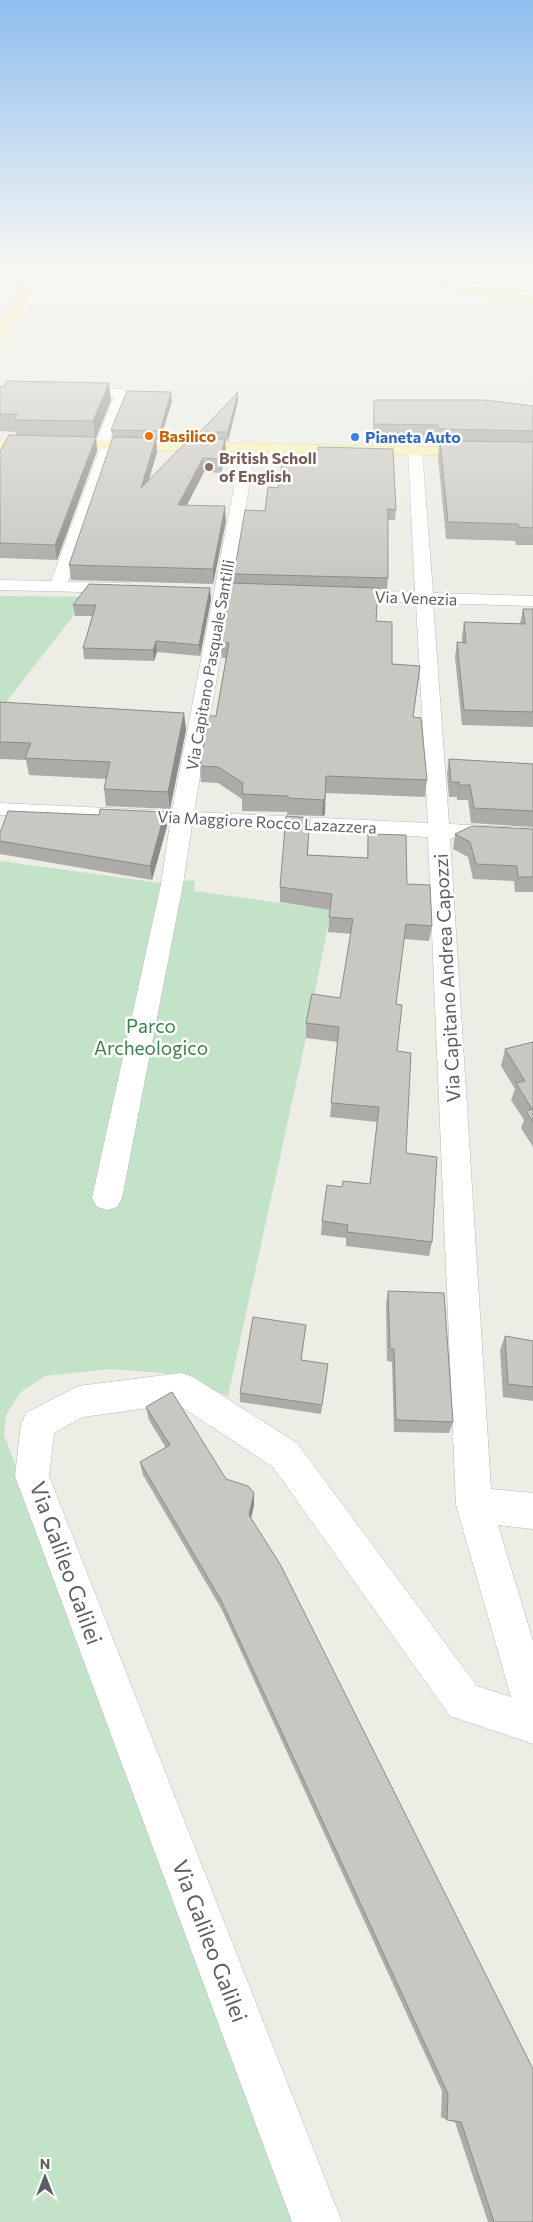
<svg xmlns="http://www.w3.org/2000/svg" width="533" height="2222" viewBox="0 0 533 2222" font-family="Commissioner,sans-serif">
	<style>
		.green { fill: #c3e3c8 }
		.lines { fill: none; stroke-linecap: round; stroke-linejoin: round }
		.minor-casing { stroke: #b7b9bd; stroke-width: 1 }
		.major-casing { stroke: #e4d267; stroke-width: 1 }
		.highway-casing { stroke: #dcb916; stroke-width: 1 }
		.minor { fill: #fff; fill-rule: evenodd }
		.major { fill: #f7f5b0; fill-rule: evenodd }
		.highway { fill: #f3e896; fill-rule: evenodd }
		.wall { fill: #adaba7 }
		.shaded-wall { fill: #8d8b88 }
		.building { fill: #c9c7c2; stroke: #8d8b88 }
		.food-dot { fill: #e8710a; stroke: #fff; stroke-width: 2 }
		.shop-dot { fill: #3f7fe0; stroke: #fff; stroke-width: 2 }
		.education-dot { fill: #8d6e63; stroke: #fff; stroke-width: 2 }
		.labels { text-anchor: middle; stroke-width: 5; stroke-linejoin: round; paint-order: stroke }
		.far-food-label { font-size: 16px; font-weight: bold; fill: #c56008; stroke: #fff; text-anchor: start }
		.far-shop-label { font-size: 16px; font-weight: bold; fill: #366cbe; stroke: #fff; text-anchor: start }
		.far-education-label { font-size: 16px; font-weight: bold; fill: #785e54; stroke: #fff; text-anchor: start }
		.far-street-label { font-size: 16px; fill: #5c5f64; stroke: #fff }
		.street-label { font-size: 19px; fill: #5c5f64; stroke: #fff }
		.park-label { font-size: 19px; fill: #3e814a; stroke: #fff }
		.near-street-label { font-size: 22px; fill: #5c5f64; stroke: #fff }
	</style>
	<rect width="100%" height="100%" fill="#edede5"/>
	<path class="green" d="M0,596l88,1 -88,113z
		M0,861l161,22 1,-4 33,2 -1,10 137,19 -25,128 -78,358 -66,-23 -52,-4 -65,7 -24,16 -15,23 -2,20 300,787h-304z"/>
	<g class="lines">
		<defs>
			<path id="minor" d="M43,269h10l-12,20h-8l-1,-2z
				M465,269h24l44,7v6l-63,-10z
				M74,388l48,1 7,4 -19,47 5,4 -47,138 56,1 6,1 2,4 -2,4 -6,1 -124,-3v-10l51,1 49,-133 -5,-4 19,-47 -45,-2 -2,-3z
				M249,442l7,4 -62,366 234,11 -12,-220 -76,-3 -6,-1 -3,-4 3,-4 6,-1 75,2 -7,-142 2,-3 5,-1 7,4 11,143 100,3v10l-100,-3 16,221 84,4v14l-83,-4 41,651 42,4v36l-35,-4 35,116v103l-83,-28 -177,-249 -96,-63 -94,13 -29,16 -5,43 293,746h-50l-277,-746 6,-52 5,-11 52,-27 103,-13 12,4 104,66 180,243 34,11 -55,-192 -28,-668 -236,-12 -9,59 -61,314 -5,9 -10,3 -10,-3 -5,-9 69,-314 9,-60 -170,-9v-12l172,8 70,-365z"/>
			<path id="major" d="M29,269h10l3,18 -14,25 -24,27 -4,1v-11l19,-21 13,-21z
				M0,439l533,10v8l-533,-10z"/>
			<path id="highway" d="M16,269h10l2,20 -11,21 -10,24 -6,4 -1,-16 18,-33z
				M369,269h19l82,18 63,10v6l-63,-10 -96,-21z"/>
		</defs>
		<use href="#minor" class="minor-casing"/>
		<use href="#major" class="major-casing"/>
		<use href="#highway" class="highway-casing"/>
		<use href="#minor" class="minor"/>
		<use href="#major" class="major"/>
		<use href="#highway" class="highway"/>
	</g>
	<path class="wall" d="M0,387l111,13 -15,38 1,13 -40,109 -57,-2v-106l16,-17v-3l-16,-1z
		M374,400l159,6v139h-17l-1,-4 -69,-2 -8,-82 1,-12h-2l-1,-4 -63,-1v-24z
		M172,401l-12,39h-4l1,12 -8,28 51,-41v-7l38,-31 -10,40h-3l1,12 -5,20 -17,-1 -17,33 39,16 -13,63 -142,-4 -2,-15 44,-126 -2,-9z
		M318,458l78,52 -1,10h-7v58l-1,11h-9l-2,32 16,43 28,2 -7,51 14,63 -2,17 -99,-4 -1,22 -3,1 -35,-1v-3l-45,-1v-12l-24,-16 -17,-1 -1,-16 16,-50 10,-58h-4l-1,-16 13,-58v-10l31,-63 13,-23z
		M211,599l-11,57 -43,-4 -3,9 -70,-2 -1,-11 9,-32h-17l-2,-11z
		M523,609h10v118l-71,-2 -7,-68 2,-15h5v-6l2,-14 56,2z
		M0,702l184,11 2,17 -16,79 -64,-3 -2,-17 2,-10 -77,-4 -3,-15 -26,-1z
		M449,759l84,5v63l-62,-4 -3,-23h-11v-3h-8l-2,-23z
		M167,826l-15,54 -152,-26v-21z
		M533,829v63h-18l-1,-11 -41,-2 -5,-22 -15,-8 2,-15z
		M309,833l-1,22 59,3 1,-24 39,50 25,42 -3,15 -25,-2 -8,65 1,47 9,102 26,89 -3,14 -83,-10v-8l-25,-3 1,-14 20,-34 28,-3 7,-62 -47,-5 8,-75 -32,-4v-15l34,-25 11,-64 -23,-2 2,-22 -50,-8v-15z
		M533,1042v105l-12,-19 3,-8 -13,-20 4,-11 -14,-23 4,-17z
		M388,1291l65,131 -4,11 -55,-1 -2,-70 -5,-1 -1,-57z
		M306,1325l-5,35 27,4 -7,50 -81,-12v-9z
		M505,1336l28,5v60l-30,-4 -3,-47z
		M146,1407l80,72 28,14v12l-3,14 282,703h-45l-33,-100 -8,-2 -6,-3 1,-26 -220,-481 -79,-135 -3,-13 26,-14 -17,-28z"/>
	<path class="shaded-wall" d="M109,383l2,17 -15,38 1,13 -40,109 -2,-15 40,-107 -2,-17z
		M171,392l1,9 -12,39v-9z
		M238,392v9l-10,40v-9z
		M156,438l1,14 -15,50 -1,-14z
		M225,439l1,14 -5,20 -1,-14z
		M203,458l1,14 -25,48 -1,-15z
		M225,506l1,15 -13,63v-15z
		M210,588l1,11 -11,57 -1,-11z
		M156,641l1,11 -3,9 -1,-11z
		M184,713l2,17 -16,79 -2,-17z
		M325,798v17l-3,1 1,-16z
		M165,812l2,14 -15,54 -2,-14z
		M254,1493v12l-5,22v-12z"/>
	<path class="building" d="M7,381l102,2 -16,38 -79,-1 3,-6h-17v-27l4,-1z
		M127,391l44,1 -11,39 -49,-1z
		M238,392l-10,40h-28z
		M374,400h110l49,6v25l-94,-2 -1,-4 -64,-1z
		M9,435l87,2 -41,108 -55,-2v-91z
		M113,437l43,1 -15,50 48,-49h36l-5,20 -17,-1 -25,47 47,1 -12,63 -144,-4z
		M440,441l93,1v86l-14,-1 -1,-3 -70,-2z
		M318,447l75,2 3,61 -8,-1v69l-154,-4 11,-64 20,1 3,-24 10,1 5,-31 35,1z
		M231,583l147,5 -2,33 16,1v42l28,2 -7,51 8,1 6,62 -101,-4 -1,22 -2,2 -35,-2v-2l-46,-2 1,-11 -25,-16 -18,-1 9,-50h7l13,-73 -8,-1z
		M89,584l121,4 -11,57 -43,-4 -3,9 -70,-2 13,-43h-23z
		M523,609h10v103l-69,-2 -7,-68 9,1 -2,-21 61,2z
		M0,702l184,11 -16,79 -64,-3 6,-27 -85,-4 6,-15 -31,-1z
		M449,759l84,5v47l-59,-3 -4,-23h-11v-3h-8z
		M100,809l65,3 -15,54 -150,-25v-8l8,-22 91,4z
		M286,816l24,2 -3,37 61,3v-24l38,1 1,49 23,1 2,41 -26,-2 -10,80 6,1 -5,46 14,2 -5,100 31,4 -5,85 -85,-10 1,-7 -26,-4 5,-36 15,2 1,-6 27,3 9,-77 -48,-4 8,-76 -33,-4 6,-29 28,4 13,-79 -24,-2 3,-23 -52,-7z
		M472,826l61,3v48h-15l-1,-11 -41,-2 -6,-22 -15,-8z
		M533,1042v80l-7,-11 6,-2 -16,-26 9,-2 -20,-32z
		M388,1291l56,2 9,129 -57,-2 -2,-71h-4z
		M253,1317l53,8 -5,35 27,4 -6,41 -82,-12z
		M505,1336l28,5v46l-25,-3z
		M172,1392l54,87 22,7 6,7 -5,22 31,49 253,505v153h-39l-33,-100 -14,-2 1,-26 -227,-494 -81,-138 30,-17 -24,-38 24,-14z"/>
	<linearGradient id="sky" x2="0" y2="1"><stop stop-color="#8fbeee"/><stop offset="0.46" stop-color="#f7f7f3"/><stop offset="1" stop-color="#f7f7f3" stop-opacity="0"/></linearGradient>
	<rect width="533" height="580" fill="url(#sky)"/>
	<circle class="food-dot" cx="149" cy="436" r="5"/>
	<circle class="shop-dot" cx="355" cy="437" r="5"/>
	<circle class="education-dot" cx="209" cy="467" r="5"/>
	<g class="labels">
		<g class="far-food-label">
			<text x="159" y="442">Basilico</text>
		</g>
		<g class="far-shop-label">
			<text x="365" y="443">Pianeta Auto</text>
		</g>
		<g class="far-education-label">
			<text x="219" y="464">British Scholl<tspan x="219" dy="18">of English</tspan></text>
		</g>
		<g class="far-street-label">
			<text transform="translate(416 598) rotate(2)" y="6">Via Venezia</text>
			<text transform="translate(210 665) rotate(-80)" y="6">Via Capitano Pasquale Santilli</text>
			<text transform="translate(267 822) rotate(3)" y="6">Via Maggiore Rocco Lazazzera</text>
		</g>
		<g class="street-label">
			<text transform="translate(447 978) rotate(-93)" y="7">Via Capitano Andrea Capozzi</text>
		</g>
		<g class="park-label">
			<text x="151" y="1033">Parco<tspan x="151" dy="22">Archeologico</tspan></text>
		</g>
		<g class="near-street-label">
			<text transform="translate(66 1563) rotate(70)" y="8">Via Galileo Galilei</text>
			<text transform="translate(210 1941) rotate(69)" y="8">Via Galileo Galilei</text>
		</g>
	</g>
	<g transform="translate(45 2177)" stroke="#ffffff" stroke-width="4" paint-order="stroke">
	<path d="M0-4L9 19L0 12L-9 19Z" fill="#5c5f64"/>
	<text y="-8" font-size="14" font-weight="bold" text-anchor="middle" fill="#5c5f64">N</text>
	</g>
</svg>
